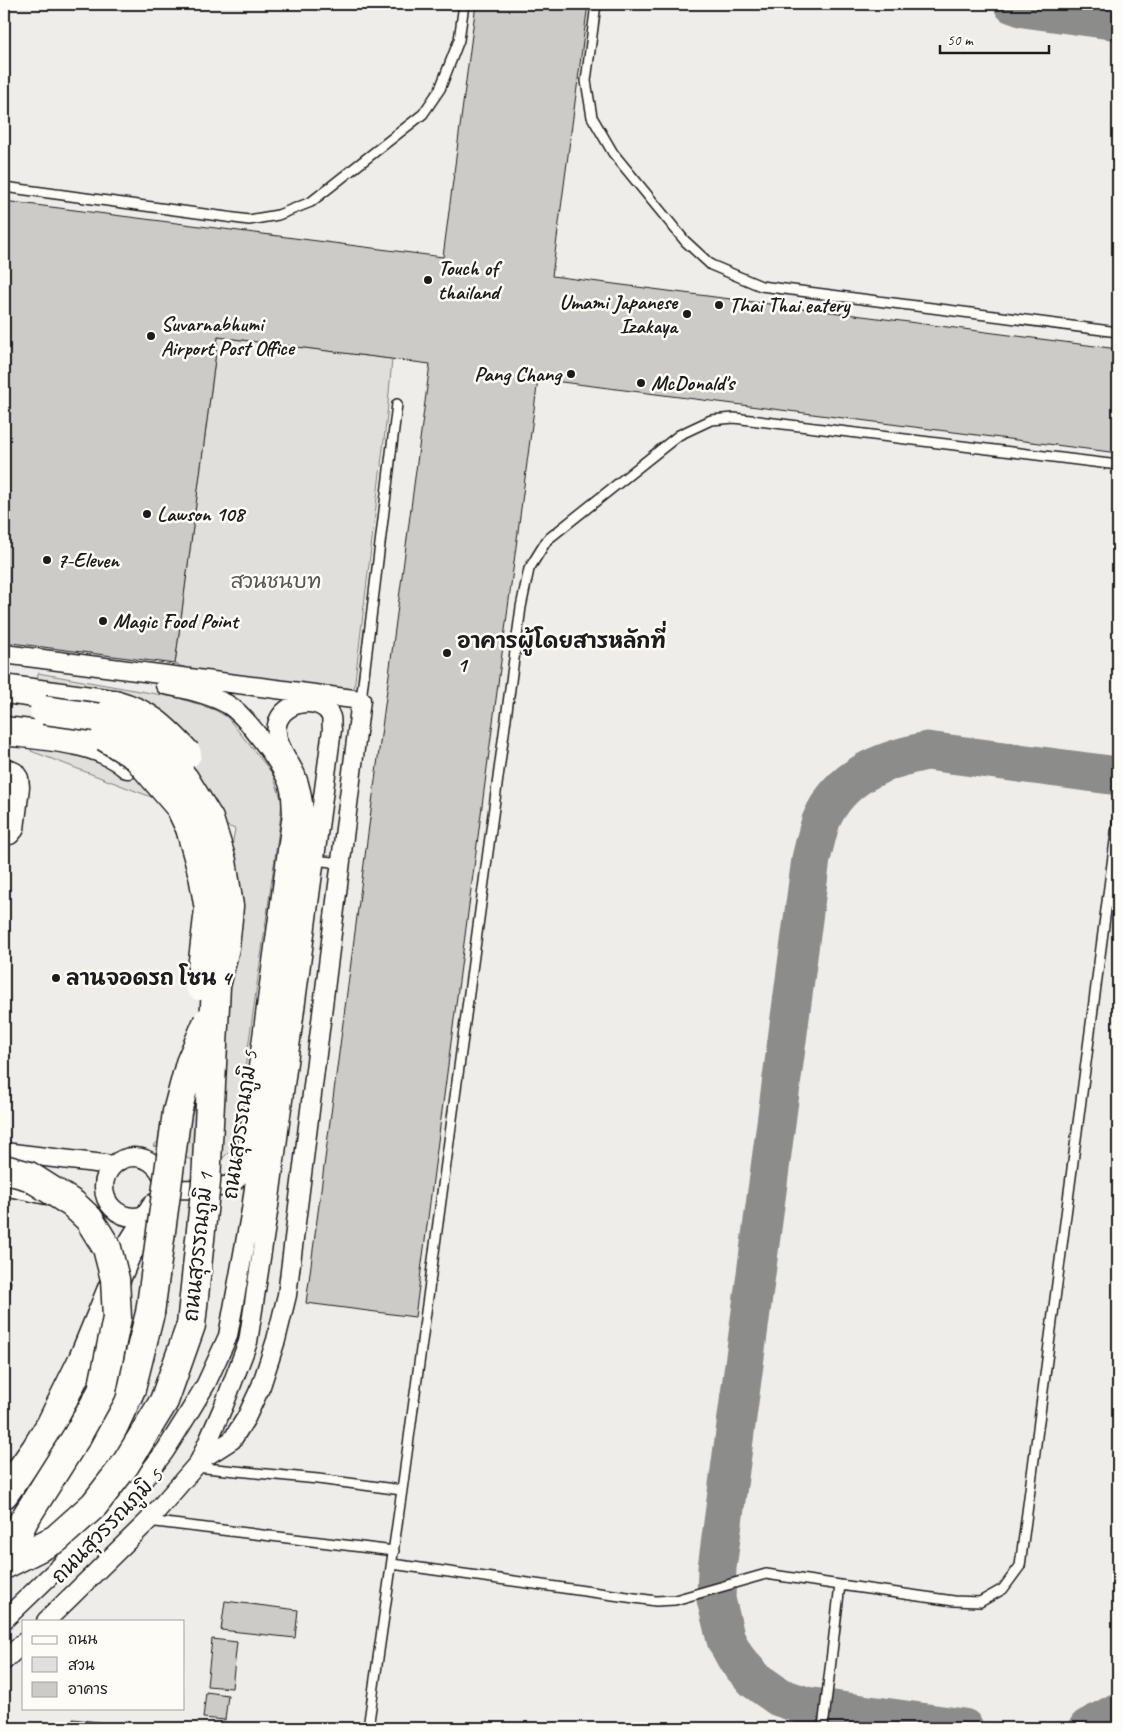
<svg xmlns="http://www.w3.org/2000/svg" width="1122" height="1732" viewBox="0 0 1122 1732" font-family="Caveat,'Playpen Sans Thai',sans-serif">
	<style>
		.built { fill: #eeede9; fill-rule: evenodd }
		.green { fill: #e0dfdb; stroke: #7e7e7c }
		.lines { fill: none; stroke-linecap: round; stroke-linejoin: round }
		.taxiway { stroke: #8c8c8a; stroke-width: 39 }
		.building { fill: #cccbc8; stroke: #1c1c1c }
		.service-casing { stroke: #1c1c1c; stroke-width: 12 }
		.minor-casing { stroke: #1c1c1c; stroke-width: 21 }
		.trunk-casing { stroke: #1c1c1c; stroke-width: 31 }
		.service { stroke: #fdfcf7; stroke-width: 9 }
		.minor { stroke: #fdfcf7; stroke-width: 18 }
		.trunk { stroke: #fdfcf7; stroke-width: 28 }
		.trunk-bridge-casing { stroke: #1c1c1c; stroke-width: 31; stroke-linecap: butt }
		.trunk-bridge { stroke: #fdfcf7; stroke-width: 28 }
		.poi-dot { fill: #1c1c1c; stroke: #fdfcf7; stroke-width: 2 }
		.labels { text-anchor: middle; stroke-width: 5; stroke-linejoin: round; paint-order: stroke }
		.poi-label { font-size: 21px; font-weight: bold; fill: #1c1c1c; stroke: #fdfcf7; text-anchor: start }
		.park-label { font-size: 21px; fill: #575655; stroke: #fdfcf7 }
		.street-label { font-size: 21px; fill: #1c1c1c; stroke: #fdfcf7 }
	</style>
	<rect width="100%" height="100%" fill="#fdfcf7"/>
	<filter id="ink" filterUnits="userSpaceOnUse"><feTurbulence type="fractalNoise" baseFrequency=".02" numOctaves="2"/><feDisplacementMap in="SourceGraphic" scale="10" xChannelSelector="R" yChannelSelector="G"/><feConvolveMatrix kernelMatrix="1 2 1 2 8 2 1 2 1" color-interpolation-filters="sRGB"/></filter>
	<g filter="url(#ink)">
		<path class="built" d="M4,4h1114v1724h-1114zM24,1621h160v87h-160z"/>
		<path class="green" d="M218,337l174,22 -5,56 -33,274 -162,-19 -17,-6z
			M38,673l141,25 36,12 12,7 45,56 10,28 -2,21 -46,325 -11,11 -31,2 -39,-14 32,-28 50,-289 -204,-78z"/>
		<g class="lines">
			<path class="taxiway" d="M1013,4l11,4 94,13
				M964,1728l-138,-19 -20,-3 -27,-9 -24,-17 -18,-20 -11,-20 -10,-41 1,-31 94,-709c3,-12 6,-26 10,-38 19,-45 61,-61 106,-70l191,25
				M1088,1728l30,-16"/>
		</g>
		<path class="building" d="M476,4h112l-36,272 566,73v104l-580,-74 -123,938 -109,-14 124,-939 -212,-27 -43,327 -171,-22v-441l439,56z
			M4,1281h7l-5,42h-2z
			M225,1601l73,9 -3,28 -74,-8z
			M212,1639l25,3 -5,46 -25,-2z
			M206,1692l22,3 -3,25 -22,-2z
			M73,1719l74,9h-75z"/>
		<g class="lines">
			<defs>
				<path id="service" d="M596,4l-10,77 6,36 21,36 72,88 26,24 50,21 357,46
					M4,187l245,33 29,-5 33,-13 112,-88 17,-25 19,-49 5,-36
					M361,700l36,-296
					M314,860l27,3
					M195,1467l123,12 84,11
					M148,1521l246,30
					M392,1564l264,37 19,-1 91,-26 74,11 -17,143
					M840,1585l114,16 26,1 23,-13 17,-23 98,-748
					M368,1728l34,-238 119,-883 8,-38 18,-29 132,-105 32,-15 23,-2 384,47"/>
				<path id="minor" d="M4,654l357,46 -74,595 -11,45 -15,46 -15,32 -14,22 -33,21
					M4,767l11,5 4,6 1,9 -5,42 -5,6
					M4,781l7,7 -1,19
					M4,1152l108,13
					M104 1187a30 30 0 1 1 60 0a30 30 0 1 1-60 0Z
					M4,1186l47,10
					M164,1189c17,0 58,3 71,-8 5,-4 7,-11 10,-17l47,-351c-1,-8 0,-18 -3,-27 -5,-19 -44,-72 -62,-82 -19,-10 -41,-15 -62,-19
					M4,1620l121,-116 40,-53 22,-35 19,-32 22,-48 23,-126 53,-397c-1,-14 -3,-26 -8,-38 -7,-15 -22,-33 -19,-50 5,-26 47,-29 54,-8 1,3 0,8 1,12l-63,477 -21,136 -24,63 -25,57 -51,59 -102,100
					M4,1661l20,-19"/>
				<path id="trunk" d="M4,689l110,15
					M4,731c40,5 93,6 124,33
					M4,1494l31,-44 16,-26 32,-65 43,-104 29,-47
					M11,1556l91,-104 29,-63 19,-76"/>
			</defs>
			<use href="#service" class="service-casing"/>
			<use href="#minor" class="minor-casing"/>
			<use href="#trunk" class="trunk-casing"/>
			<use href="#service" class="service"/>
			<use href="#minor" class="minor"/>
			<use href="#trunk" class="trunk"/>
			<defs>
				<path id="trunk-bridge" d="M114,704c35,10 49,24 73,50
					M105,737l32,20 43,50 10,21 13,47 6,34 -9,77
					M4,1169l25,7 44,28 16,15 18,29 8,31 2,39 -15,73 -25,45 -53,84 -20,44
					M150,1313l27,-201 13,-49 18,-42
					M4,1565l52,-26 38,-34 31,-40 39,-64 27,-76 15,-143 10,-196 9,-39 3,-29 1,-12 -7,-45 -13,-42 -24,-39 -25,-30 -36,-23 -29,-10 -51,-7"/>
			</defs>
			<use href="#trunk-bridge" class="trunk-bridge-casing"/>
			<use href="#trunk-bridge" class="trunk-bridge"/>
		</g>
	</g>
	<g class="poi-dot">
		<circle cx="428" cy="280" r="5"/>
		<circle cx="719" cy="305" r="5"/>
		<circle cx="687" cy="314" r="5"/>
		<circle cx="151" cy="336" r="5"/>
		<circle cx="571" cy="374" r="5"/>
		<circle cx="641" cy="383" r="5"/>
		<circle cx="147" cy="514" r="5"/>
		<circle cx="47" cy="560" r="5"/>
		<circle cx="103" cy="621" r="5"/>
		<circle cx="447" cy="653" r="5"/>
		<circle cx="56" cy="978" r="5"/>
	</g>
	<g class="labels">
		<g class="poi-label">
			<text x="438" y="275">Touch of<tspan x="438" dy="24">thailand</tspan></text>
			<text x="677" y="309" text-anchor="end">Umami Japanese<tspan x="677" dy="24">Izakaya</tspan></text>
			<text x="729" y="312">Thai Thai eatery</text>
			<text x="161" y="331">Suvarnabhumi<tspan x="161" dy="24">Airport Post Office</tspan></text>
			<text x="561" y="381" text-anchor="end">Pang Chang</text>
			<text x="651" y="390">McDonald's</text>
			<text x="157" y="521">Lawson 108</text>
			<text x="57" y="567">7-Eleven</text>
			<text x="113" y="628">Magic Food Point</text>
			<text x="457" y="648">อาคารผู้โดยสารหลักที่<tspan x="457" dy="24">1</tspan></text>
			<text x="66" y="985">ลานจอดรถ โซน 4</text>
		</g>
		<g class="park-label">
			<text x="276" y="588">สวนชนบท</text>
		</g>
		<g class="street-label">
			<text transform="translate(240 1125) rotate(-82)" y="7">ถนนสุวรรณภูมิ 5</text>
			<text transform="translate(198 1247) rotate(-84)" y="7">ถนนสุวรรณภูมิ 1</text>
			<text transform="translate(107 1526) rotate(-46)" y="7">ถนนสุวรรณภูมิ 5</text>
		</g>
	</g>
	<rect width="1122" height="1732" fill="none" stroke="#fdfcf7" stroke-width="20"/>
	<rect x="10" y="10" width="1102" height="1712" fill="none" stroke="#1c1c1c" stroke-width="2" filter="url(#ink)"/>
	<rect x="22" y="1620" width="162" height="90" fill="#fdfcf7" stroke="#a3a29f"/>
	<rect x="32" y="1636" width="25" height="8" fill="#fdfcf7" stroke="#a3a29f"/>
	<text x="68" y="1644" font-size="15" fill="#1c1c1c">ถนน</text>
	<rect x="32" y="1657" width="25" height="15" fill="#e0dfdb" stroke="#a3a29f"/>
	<text x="68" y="1670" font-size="15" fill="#1c1c1c">สวน</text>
	<rect x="32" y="1682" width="25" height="15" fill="#cccbc8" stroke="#a3a29f"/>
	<text x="68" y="1694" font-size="15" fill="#1c1c1c">อาคาร</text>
	<path d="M940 45v8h109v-8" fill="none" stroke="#1c1c1c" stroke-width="2.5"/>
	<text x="947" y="45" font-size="15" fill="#1c1c1c" stroke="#fdfcf7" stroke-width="4" paint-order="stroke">50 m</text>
</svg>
